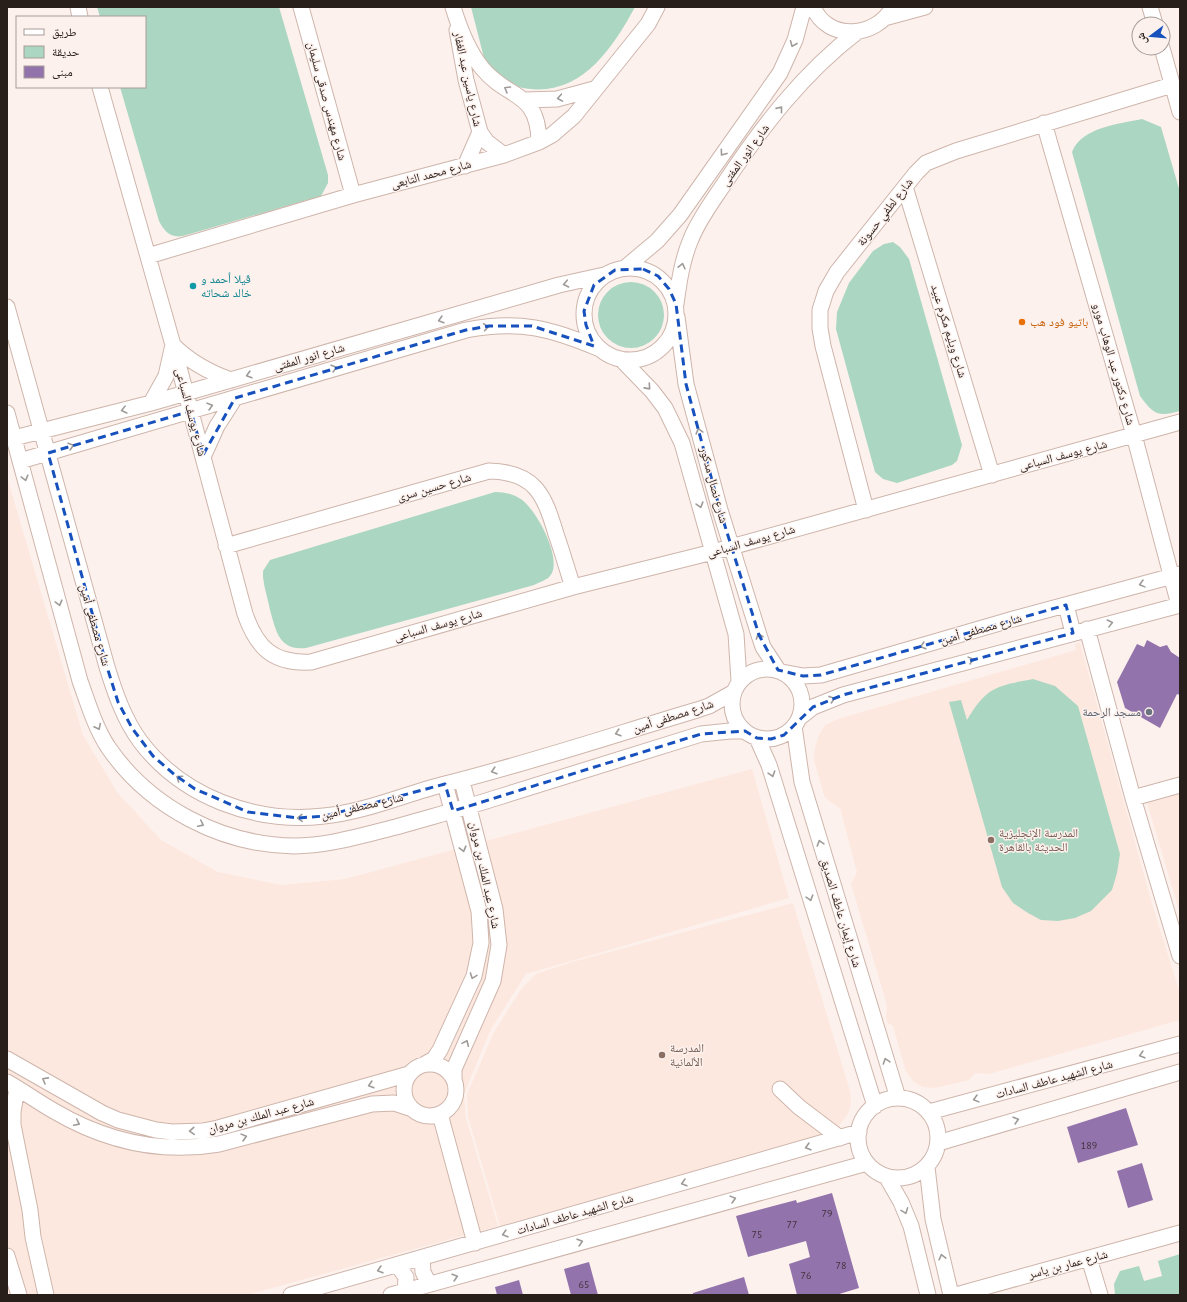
<svg xmlns="http://www.w3.org/2000/svg" width="1187" height="1302" viewBox="0 0 1187 1302" font-family="'PT Sans','Noto Naskh Arabic',sans-serif">
	<style>
		.built { fill: #fde8df }
		.green { fill: #abd6c1 }
		.building { fill: #9373ab }
		.lines { fill: none; stroke-linecap: round; stroke-linejoin: round }
		.minor-casing { stroke: #ceb5ab; stroke-width: 17 }
		.minor { stroke: #fff; stroke-width: 15 }
		.oneway { stroke: #9e9a98 }
		.marked { fill: none; stroke: #1651bd; stroke-width: 3; stroke-dasharray: 8 5; stroke-linejoin: round }
		.culture-dot { fill: #0f9aa8; stroke: #fcf1ed; stroke-width: 1.5 }
		.food-dot { fill: #e8710a; stroke: #fcf1ed; stroke-width: 1.5 }
		.worship-dot { fill: #6b7280; stroke: #fcf1ed; stroke-width: 1.5 }
		.education-dot { fill: #8d6e63; stroke: #fcf1ed; stroke-width: 1.5 }
		.labels { text-anchor: middle; stroke-width: 3; stroke-linejoin: round; paint-order: stroke }
		.number-label { font-size: 10px; fill: #43333e }
		.street-label { font-size: 12px; fill: #281e1a; stroke: #fcf1ed }
		.culture-label { font-size: 12px; fill: #0d838f; stroke: #fcf1ed; text-anchor: start }
		.food-label { font-size: 12px; fill: #c56008; stroke: #fcf1ed; text-anchor: start }
		.worship-label { font-size: 12px; fill: #5b616d; stroke: #fcf1ed; text-anchor: end }
		.education-label { font-size: 12px; fill: #785e54; stroke: #fcf1ed; text-anchor: start }
	</style>
	<rect width="100%" height="100%" fill="#fcf1ed"/>
	<path class="built" d="M7,477l76,258 34,57 44,48 57,32 63,13 64,-6 407,-110 37,129 -263,76 -35,55 -27,65 2,24 5,17 27,91 -251,69h-240z
		M1080,643l71,257 29,94v26l-191,54 -14,-1 -6,7 -34,8 -12,-1 -9,-5 -8,-10 -13,-46 -6,-4 -1,-8 1,-9 -36,-121 6,-12 -17,-64 -15,-10 -11,-38 1,-12 4,-13 6,-10 13,-6 238,-69 -1,-6z
		M1180,789v125l-34,-115z
		M793,903l57,188 1,13 -3,10 -10,13 -8,6 -330,93 -32,-109 -1,-23 27,-62 28,-44 14,-14 36,-12z"/>
	<path class="green" d="M97,7h182l49,168v8l-7,13 -138,40c-13,2 -18,-4 -24,-15l-39,-134h25v-70h-45z
		M471,7h164c-25,46 -58,94 -117,80 -10,-3 -25,-9 -31,-18 -2,-4 -3,-11 -4,-15 -4,-16 -8,-31 -12,-47z
		M1142,119l19,8 19,65v219c-22,6 -26,4 -40,-15l-68,-244c10,-25 47,-28 70,-33z
		M893,242l7,5 9,12 53,186 -5,16 -5,4 -55,18 -14,-4 -8,-7 -39,-143 1,-17 12,-29 24,-32 11,-7z
		M598 315a33 33 0 1 1 66 0a33 33 0 1 1-66 0Z
		M495,492c9,0 17,2 24,6 16,8 45,62 31,78 -3,4 -11,6 -16,9l-228,63c-27,3 -30,-17 -36,-38 -2,-11 -6,-22 -7,-33v-6l7,-11z
		M1033,679l22,7 23,20 42,148 -3,19 -5,17 -21,21 -16,7 -17,3 -17,-1 -13,-7 -15,-10 -11,-16 -53,-185 12,-2 6,20c20,-34 30,-34 66,-41z
		M1180,1254v41h-65l-1,-11 6,-13 19,-5 5,15 18,-5 -4,-15z"/>
	<path class="building" d="M1147,640l13,7 7,-2 4,7 9,6v37l-3,-1 -17,34 -35,-20 -8,-26 20,-38 7,3z
		M1126,1108l12,37 -60,18 -11,-36z
		M1142,1163l11,37 -25,8 -11,-37z
		M832,1193l27,95 -23,7h-39l-8,-31 21,-7 -4,-16 -58,16 -12,-41 60,-16 1,3z
		M589,1262l9,33h-27l-7,-26z
		M744,1277l5,18h-56v-2z
		M519,1280l4,15h-26l-2,-8z"/>
	<g class="lines">
		<defs>
			<path id="minor" d="M78,7l2,10
				M301,7l52,188
				M453,7c6,20 16,45 29,61 26,32 56,22 57,74
				M813,7c15,35 63,31 80,0
				M1150,7l5,17
				M888,17l37,-10
				M457,30l9,50 14,52 7,10 17,13
				M1162,48l18,64
				M100,87l73,258 72,269c12,34 28,50 66,48l262,-75 140,-35 467,-130
				M525,100l32,-1 37,-10
				M1044,123l90,312 45,170
				M465,166l15,-34
				M905,187l87,288
				M148,256l205,-61 151,-40 35,-13 13,-7 22,-19 74,-92 9,-17
				M626,267l31,-26 23,-26 100,-142 15,-33 9,-33
				M584 314a46 46 0 1 1 92 0a46 46 0 1 1-92 0Z
				M676,304c3,-22 6,-44 15,-65 8,-20 21,-37 33,-55 37,-56 79,-111 133,-152
				M7,307l100,360c8,26 17,52 33,74 42,56 115,83 184,75 41,-4 81,-22 121,-32 85,-21 168,-49 252,-74l12,-4 25,-14
				M677,317l9,67 34,126 39,125 4,12 15,23
				M173,345c17,17 35,27 58,35
				M621,359l31,32 13,17 17,35 54,191 3,47
				M151,403l15,-27 6,-27
				M7,413l73,268c8,22 15,46 28,66 41,60 113,98 186,99 34,0 69,-11 102,-19 34,-10 69,-19 103,-30 67,-21 134,-42 202,-63l29,-3h15
				M14,438l137,-35 408,-118 45,-10
				M203,457l14,-31 18,-28
				M20,461l446,-131c54,-10 84,-2 134,19
				M866,510l-43,-164 -3,-18v-18l6,-19 11,-19 79,-99 10,-10 30,-12 216,-66
				M226,546l263,-75c46,1 55,23 67,63 6,17 11,35 17,53
				M1066,605l7,28
				M1087,629l46,169 47,158
				M732 704a35 35 0 1 1 70 0a35 35 0 1 1-70 0Z
				M782,672l21,4 18,-1 196,-57 163,-44
				M799,718l14,-11 30,-12 337,-90
				M794,726l8,56 96,316
				M757,738l12,27 106,341
				M1133,798l47,-13
				M7,1059l95,54 16,7 38,10 16,2 31,-1 15,-3 191,-54
				M404 1090a26 26 0 1 1 52 0a26 26 0 1 1-52 0Z
				M425,1064l9,-5 6,-9 34,-74 7,-33 -2,-32 -34,-127
				M454,1080v-11l39,-88 6,-36 -4,-36 -33,-128
				M7,1082c16,9 31,20 47,29 51,30 106,43 165,33l153,-40 22,-1 18,6
				M17,1088l-4,24v13l17,85 3,27 13,58
				M780,1089l19,18 41,31
				M858 1138a40 40 0 1 1 80 0a40 40 0 1 1-80 0Z
				M929,1112l251,-68
				M440,1114l35,129
				M938,1143l242,-71
				M927,1167l6,52 18,76
				M886,1176l15,26 10,24 17,69
				M7,1256l12,39
				M422,1258l1,14 6,12
				M1089,1258l11,37
				M397,1265l9,12 -1,18
				M291,1295l568,-163
				M391,1295l476,-132
				M956,1295l224,-62"/>
		</defs>
		<use href="#minor" class="minor-casing"/>
		<use href="#minor" class="minor"/>
	</g>
	<defs><path id="oneway-chevron" d="M-2-3.5L2.5 0L-2 3.5" fill="none" stroke-width="1.6" stroke-linecap="round" stroke-linejoin="round"/></defs>
	<g class="oneway">
		<use href="#oneway-chevron" transform="translate(793 44) rotate(112)"/>
		<use href="#oneway-chevron" transform="translate(507 89) rotate(-150)"/>
		<use href="#oneway-chevron" transform="translate(560 98) rotate(170)"/>
		<use href="#oneway-chevron" transform="translate(780 109) rotate(-51)"/>
		<use href="#oneway-chevron" transform="translate(723 153) rotate(126)"/>
		<use href="#oneway-chevron" transform="translate(682 266) rotate(-77)"/>
		<use href="#oneway-chevron" transform="translate(566 284) rotate(168)"/>
		<use href="#oneway-chevron" transform="translate(441 320) rotate(164)"/>
		<use href="#oneway-chevron" transform="translate(486 327) rotate(-8)"/>
		<use href="#oneway-chevron" transform="translate(334 368) rotate(-16)"/>
		<use href="#oneway-chevron" transform="translate(249 375) rotate(164)"/>
		<use href="#oneway-chevron" transform="translate(648 387) rotate(48)"/>
		<use href="#oneway-chevron" transform="translate(210 406) rotate(-16)"/>
		<use href="#oneway-chevron" transform="translate(124 410) rotate(166)"/>
		<use href="#oneway-chevron" transform="translate(699 431) rotate(-105)"/>
		<use href="#oneway-chevron" transform="translate(71 446) rotate(-16)"/>
		<use href="#oneway-chevron" transform="translate(25 478) rotate(75)"/>
		<use href="#oneway-chevron" transform="translate(700 505) rotate(74)"/>
		<use href="#oneway-chevron" transform="translate(1142 584) rotate(165)"/>
		<use href="#oneway-chevron" transform="translate(59 603) rotate(75)"/>
		<use href="#oneway-chevron" transform="translate(1110 623) rotate(-14)"/>
		<use href="#oneway-chevron" transform="translate(759 636) rotate(-109)"/>
		<use href="#oneway-chevron" transform="translate(923 646) rotate(164)"/>
		<use href="#oneway-chevron" transform="translate(971 660) rotate(-15)"/>
		<use href="#oneway-chevron" transform="translate(832 699) rotate(-20)"/>
		<use href="#oneway-chevron" transform="translate(98 727) rotate(63)"/>
		<use href="#oneway-chevron" transform="translate(618 733) rotate(163)"/>
		<use href="#oneway-chevron" transform="translate(494 771) rotate(163)"/>
		<use href="#oneway-chevron" transform="translate(772 774) rotate(73)"/>
		<use href="#oneway-chevron" transform="translate(179 778) rotate(-145)"/>
		<use href="#oneway-chevron" transform="translate(300 818) rotate(178)"/>
		<use href="#oneway-chevron" transform="translate(201 824) rotate(26)"/>
		<use href="#oneway-chevron" transform="translate(820 843) rotate(-107)"/>
		<use href="#oneway-chevron" transform="translate(463 849) rotate(75)"/>
		<use href="#oneway-chevron" transform="translate(810 898) rotate(73)"/>
		<use href="#oneway-chevron" transform="translate(473 976) rotate(110)"/>
		<use href="#oneway-chevron" transform="translate(466 1043) rotate(-66)"/>
		<use href="#oneway-chevron" transform="translate(1142 1055) rotate(164)"/>
		<use href="#oneway-chevron" transform="translate(886 1061) rotate(-108)"/>
		<use href="#oneway-chevron" transform="translate(45 1080) rotate(-151)"/>
		<use href="#oneway-chevron" transform="translate(371 1085) rotate(163)"/>
		<use href="#oneway-chevron" transform="translate(976 1099) rotate(165)"/>
		<use href="#oneway-chevron" transform="translate(1016 1120) rotate(-16)"/>
		<use href="#oneway-chevron" transform="translate(77 1123) rotate(26)"/>
		<use href="#oneway-chevron" transform="translate(192 1131) rotate(177)"/>
		<use href="#oneway-chevron" transform="translate(244 1137) rotate(-15)"/>
		<use href="#oneway-chevron" transform="translate(808 1147) rotate(164)"/>
		<use href="#oneway-chevron" transform="translate(684 1183) rotate(164)"/>
		<use href="#oneway-chevron" transform="translate(733 1199) rotate(-15)"/>
		<use href="#oneway-chevron" transform="translate(905 1211) rotate(69)"/>
		<use href="#oneway-chevron" transform="translate(505 1234) rotate(164)"/>
		<use href="#oneway-chevron" transform="translate(580 1242) rotate(-16)"/>
		<use href="#oneway-chevron" transform="translate(942 1257) rotate(-104)"/>
		<use href="#oneway-chevron" transform="translate(380 1270) rotate(164)"/>
		<use href="#oneway-chevron" transform="translate(455 1277) rotate(-16)"/>
	</g>
	<path class="marked" d="M643,269l15,7 11,13 7,15 10,80 34,126 39,125 19,35 25,6 18,-1 245,-70 7,28 -230,62 -30,12 -29,28 -13,4 -14,-1 -12,-7 -44,3 -248,77 -8,-27 -120,32 -27,2 -50,-6 -53,-23 -20,-14 -22,-19 -21,-28 -14,-26 -11,-35 -59,-214 143,-42 12,44 32,-57 231,-68 23,-4h43l62,20 -8,-21 -2,-14 10,-26 21,-15z"/>
	<circle class="culture-dot" cx="193" cy="286" r="4"/>
	<circle class="food-dot" cx="1022" cy="322" r="4"/>
	<circle class="worship-dot" cx="1149" cy="712" r="4"/>
	<g class="education-dot">
		<circle cx="991" cy="840" r="4"/>
		<circle cx="662" cy="1055" r="4"/>
	</g>
	<g class="labels">
		<g class="number-label">
			<text x="1089" y="1149">189</text>
			<text x="827" y="1217">79</text>
			<text x="792" y="1228">77</text>
			<text x="757" y="1238">75</text>
			<text x="841" y="1269">78</text>
			<text x="806" y="1279">76</text>
			<text x="584" y="1288">65</text>
		</g>
		<g class="street-label">
			<text transform="translate(468 79) rotate(78)" y="4">شارع ياسين عبد الغفار</text>
			<text transform="translate(327 101) rotate(75)" y="4">شارع مهندس صدقى سليمان</text>
			<text transform="translate(745 155) rotate(-54)" y="4">شارع انور المفتى</text>
			<text transform="translate(431 174) rotate(-15)" y="4">شارع محمد التابعى</text>
			<text transform="translate(885 212) rotate(-52)" y="4">شارع لطفي حسونة</text>
			<text transform="translate(949 331) rotate(73)" y="4">شارع ويليم مكرم عبيد</text>
			<text transform="translate(309 357) rotate(-16)" y="4">شارع انور المفتى</text>
			<text transform="translate(1114 364) rotate(74)" y="4">شارع دكتور عبد الوهاب مورو</text>
			<text transform="translate(191 412) rotate(75)" y="4">شارع يوسف السباعى</text>
			<text transform="translate(1063 455) rotate(-15)" y="4">شارع يوسف السباعى</text>
			<text transform="translate(714 485) rotate(75)" y="4">شارع نصال مدكور</text>
			<text transform="translate(434 487) rotate(-16)" y="4">شارع حسين سرى</text>
			<text transform="translate(751 541) rotate(-16)" y="4">شارع يوسف السباعى</text>
			<text transform="translate(95 625) rotate(74)" y="4">شارع مصطفى أمين</text>
			<text transform="translate(438 625) rotate(-16)" y="4">شارع يوسف السباعى</text>
			<text transform="translate(981 629) rotate(-16)" y="4">شارع مصطفى أمين</text>
			<text transform="translate(673 716) rotate(-18)" y="4">شارع مصطفى أمين</text>
			<text transform="translate(362 806) rotate(-13)" y="4">شارع مصطفى أمين</text>
			<text transform="translate(485 875) rotate(78)" y="4">شارع عبد الملك بن مروان</text>
			<text transform="translate(841 913) rotate(73)" y="4">شارع إيمان عاطف الصديق</text>
			<text transform="translate(1054 1079) rotate(-15)" y="4">شارع الشهيد عاطف السادات</text>
			<text transform="translate(261 1115) rotate(-15)" y="4">شارع عبد الملك بن مروان</text>
			<text transform="translate(575 1214) rotate(-16)" y="4">شارع الشهيد عاطف السادات</text>
			<text transform="translate(1068 1264) rotate(-15)" y="4">شارع عمار بن ياسر</text>
		</g>
		<g class="culture-label">
			<text x="201" y="283">ڤيلا أحمد و<tspan x="201" dy="14">خالد شحاته</tspan></text>
		</g>
		<g class="food-label">
			<text x="1030" y="326">باتيو فود هب</text>
		</g>
		<g class="worship-label">
			<text x="1141" y="716">مسجد الرحمة</text>
		</g>
		<g class="education-label">
			<text x="999" y="837">المدرسة الإنجليزية<tspan x="999" dy="14">الحديثة بالقاهرة</tspan></text>
			<text x="670" y="1052">المدرسة<tspan x="670" dy="14">الألمانية</tspan></text>
		</g>
	</g>
	<rect width="1187" height="1302" fill="none" stroke="#281e1a" stroke-width="16"/>
	<rect x="16" y="16" width="130" height="72" fill="#fcf1ed" stroke="#a79d99"/>
	<rect x="24" y="29" width="20" height="6" fill="#ffffff" stroke="#a79d99"/>
	<text x="52" y="36" font-size="12" fill="#281e1a">طريق</text>
	<rect x="24" y="46" width="20" height="12" fill="#abd6c1" stroke="#a79d99"/>
	<text x="52" y="56" font-size="12" fill="#281e1a">حديقة</text>
	<rect x="24" y="66" width="20" height="12" fill="#9373ab" stroke="#a79d99"/>
	<text x="52" y="76" font-size="12" fill="#281e1a">مبنى</text>
	<g transform="translate(1151 36) rotate(254)"><circle r="19" fill="#fcf1ed" stroke="#a79d99"/>
	<path d="M0-3L7 15L0 10L-7 15Z" fill="#1651bd"/>
	<text y="-6" font-size="11" font-weight="bold" text-anchor="middle" fill="#281e1a">ش</text>
	</g>
</svg>
